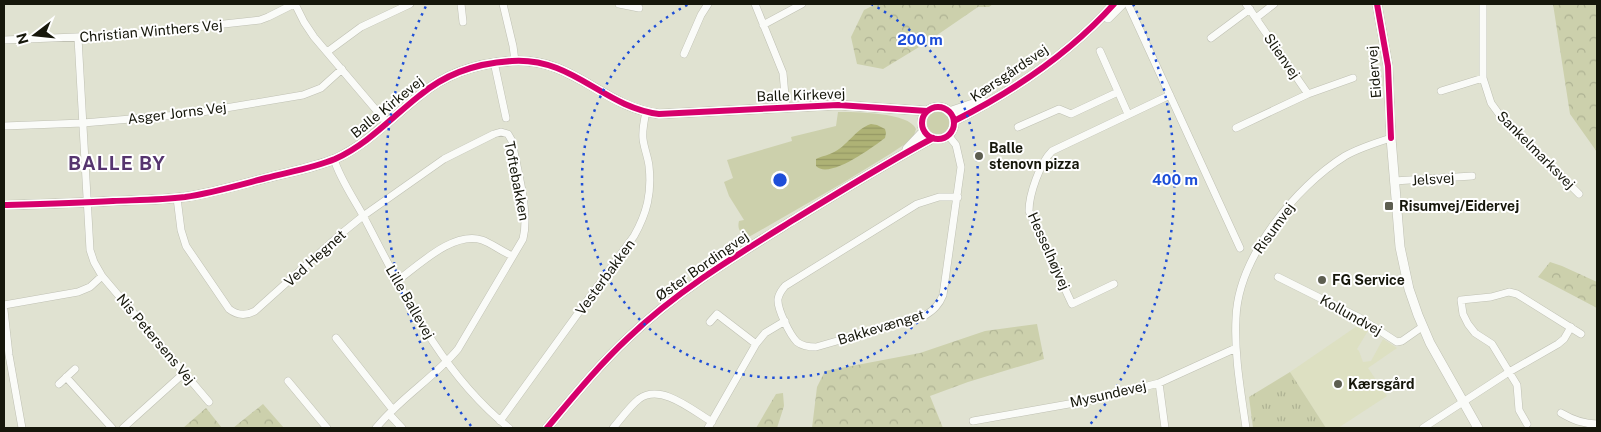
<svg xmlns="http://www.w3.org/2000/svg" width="1601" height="432" viewBox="0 0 1601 432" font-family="'Public Sans',sans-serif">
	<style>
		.built { fill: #dde0c2 }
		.green { fill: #ccd0ac }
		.forest { fill: url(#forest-crowns) }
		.park { fill: url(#park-tufts) }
		.water { fill: url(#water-rules) }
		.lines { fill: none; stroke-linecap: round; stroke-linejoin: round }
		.minor-casing { stroke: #bfc0b3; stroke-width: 8 }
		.tertiary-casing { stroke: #bfc0b3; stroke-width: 10 }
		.minor { stroke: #fafbf8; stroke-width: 7 }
		.tertiary { stroke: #fafbf8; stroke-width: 9 }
		.cycleway-casing { stroke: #fff; stroke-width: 9 }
		.cycleway { stroke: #d6006c; stroke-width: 6 }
		.ring { fill: none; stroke: #1d4ed8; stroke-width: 2.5; stroke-dasharray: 2.5 5 }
		.poi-dot { fill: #5d5e50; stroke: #fff; stroke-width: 2 }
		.labels { text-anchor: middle; stroke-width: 4; stroke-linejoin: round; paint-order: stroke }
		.street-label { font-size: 14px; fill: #16170b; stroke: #fff }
		.poi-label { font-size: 14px; font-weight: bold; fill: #16170b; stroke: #fff; text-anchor: start }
		.district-label { font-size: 19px; font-weight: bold; letter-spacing: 1px; fill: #56356f; stroke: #fff }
		.centre { fill: #1d4ed8; stroke: #fff; stroke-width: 2.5 }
		.ring-label { font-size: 15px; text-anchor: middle; font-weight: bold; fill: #1d4ed8; stroke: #fff; stroke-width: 4; stroke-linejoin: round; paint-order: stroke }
	</style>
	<defs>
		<pattern id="forest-crowns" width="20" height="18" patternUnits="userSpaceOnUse" patternTransform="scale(1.25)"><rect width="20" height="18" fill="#ccd0ac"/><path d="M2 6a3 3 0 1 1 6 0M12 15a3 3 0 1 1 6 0" fill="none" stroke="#aeb293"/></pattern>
		<pattern id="park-tufts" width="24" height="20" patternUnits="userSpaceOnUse" patternTransform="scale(1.25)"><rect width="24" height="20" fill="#ccd0ac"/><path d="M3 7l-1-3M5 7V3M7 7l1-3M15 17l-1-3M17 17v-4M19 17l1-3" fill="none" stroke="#aeb293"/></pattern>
		<pattern id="water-rules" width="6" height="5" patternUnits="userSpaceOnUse" patternTransform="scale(1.25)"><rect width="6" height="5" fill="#aeb275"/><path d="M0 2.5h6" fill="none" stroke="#959864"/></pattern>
	</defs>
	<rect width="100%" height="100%" fill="#e0e2d1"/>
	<path class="built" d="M1360,324l9,5 -12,20 2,2 4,11 8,-1 12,-22 14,9 -29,20 19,28 -49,32h-12l-36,-56z"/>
	<path class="green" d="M838,112c16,0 71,0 78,17l-2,6 -9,9 -15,10 -49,30 -94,54c-7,-6 -10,-9 -8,-17l5,-1 -15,-24 -5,-14 9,-4 -6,-18 65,-19 -1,-4 45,-11z
		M927 123a11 11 0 1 1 22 0a11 11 0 1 1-22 0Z"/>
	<path class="forest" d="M876,4h117l-4,3h-11l-54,37 -41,25 -26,-5 -6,-27 13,-27z
		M1553,4h44v148l-27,-38z
		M1550,262l12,4 35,16v26l-59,-31z
		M1037,324l7,35 -76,23 -38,14 13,32h-131l5,-41 8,-16 95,-18 65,-22z
		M783,393l1,13 -7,22h-21l20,-34z
		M263,404l21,24h-51z
		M206,408l16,20h-39z"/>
	<path class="park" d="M1290,372l36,56h-73l-4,-31z"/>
	<path class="water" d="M871,124l6,1 8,4 1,4 -1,5c-12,9 -56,42 -69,28v-7c6,-3 10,-3 16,-6 15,-6 23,-24 39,-29z"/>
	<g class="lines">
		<defs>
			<path id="minor" d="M295,4l9,18 10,15 74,87
				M461,4l2,18
				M503,4l10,42 2,15
				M619,4l20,4
				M755,4l28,69 3,34
				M1128,4l112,244
				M1246,4l62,90
				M1483,4v74l8,25 8,11 80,80
				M1256,18l18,-14
				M763,25l39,-21
				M78,38l12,212 4,12 8,14 107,126
				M1211,38l39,-29
				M4,40l119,-5 137,-15 8,-3 26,-13
				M1100,51l28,63
				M327,52l34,-25 49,-23
				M684,54l17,-39 7,-11
				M494,62l12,56
				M1441,91l42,-13
				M4,126l79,-3 107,-9 113,-19 18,-7 21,-19
				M1018,127l41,-18 12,5 47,-22
				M1236,128l72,-34 45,-16
				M948,135l8,10 5,22 -18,128c-4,10 -9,15 -19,21l-108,31c-7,0 -14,-1 -19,-5 -7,-7 -20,-33 -19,-43 1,-6 4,-9 7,-13l132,-82 22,-7h19
				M334,159c6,21 23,44 33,64 39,75 75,151 142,205
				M1394,181l78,-5
				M177,198l4,32 5,16 43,63c9,7 17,7 26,2l87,-78 21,-17 81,-57 50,-25 7,-2 7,2 4,7c5,29 18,70 11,98l-65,110c-24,29 -58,49 -82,79
				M1278,277l82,41 37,24 5,-1 20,-14
				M397,281c22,-16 56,-50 85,-41 11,4 20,12 31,16
				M1114,284l-42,20 -43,-93c0,-17 11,-48 23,-60l118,-56
				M4,305l74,-13 12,-5 12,-11
				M4,310l5,45 13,73
				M710,322l7,-8 39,30
				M336,338l57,72
				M66,377l46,51
				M288,381l39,47
				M1159,383l6,45
				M59,384l16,-15
				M1561,413c12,7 22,11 36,11
				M389,414l13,14
				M500,421l134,-185c13,-23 18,-43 15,-70 -1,-9 -5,-18 -6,-27 -1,-9 1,-18 3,-27
				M973,421l124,-22 62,-16 77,-35
				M1527,424l-8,-14 -2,-25 -25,-41 -17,-11 -7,-9 -5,-10 -2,-14 30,-3 18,-5 8,2 64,40
				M123,428l61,-55
				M613,428c8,-9 16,-21 26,-29 22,-16 53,11 73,23
				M708,428l48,-84 9,-11 20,-12
				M1246,428c-5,-36 -12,-73 -10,-110 2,-60 59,-131 109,-162 14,-8 30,-13 46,-18
				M1423,428l86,-56 49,-28 6,-5 7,-12"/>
			<path id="tertiary" d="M1377,4l11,62 3,72 9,109 9,42 9,26 12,28 48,85
				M1108,18l14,-14
				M922 123a16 16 0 1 1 32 0a16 16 0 1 1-32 0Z
				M949,112l33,-11
				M954,121c58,-29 116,-68 160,-117
				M907,149l17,-18
				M4,205c36,-1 73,-2 109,-4 24,-1 48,-1 72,-4 27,-4 54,-12 81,-19 23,-6 47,-10 69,-19 33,-15 56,-41 84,-63 27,-23 59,-33 93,-35 61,-4 91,46 147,53l179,-9 89,6
				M547,428c26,-31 52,-63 81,-90 50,-48 109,-83 167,-119 46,-28 91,-56 138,-81"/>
		</defs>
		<use href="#minor" class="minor-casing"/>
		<use href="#tertiary" class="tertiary-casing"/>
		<use href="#minor" class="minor"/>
		<use href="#tertiary" class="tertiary"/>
		<defs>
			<path id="cycleway" d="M1377,4l11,62 3,72
				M922 123a16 16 0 1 1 32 0a16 16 0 1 1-32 0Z
				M954,121c58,-29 116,-68 160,-117
				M4,205c36,-1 73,-2 109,-4 24,-1 48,-1 72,-4 27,-4 54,-12 81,-19 23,-6 47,-10 69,-19 33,-15 56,-41 84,-63 27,-23 59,-33 93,-35 61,-4 91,46 147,53l179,-9 89,6
				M547,428c26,-31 52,-63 81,-90 50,-48 109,-83 167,-119 46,-28 91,-56 138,-81"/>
		</defs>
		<use href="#cycleway" class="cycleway-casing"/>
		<use href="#cycleway" class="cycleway"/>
	</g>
	<g class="ring">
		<path d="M871 4A198 198 0 1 1 689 4"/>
		<path d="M471 426A395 395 0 0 1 427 4M1133 4A395 395 0 0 1 1089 426"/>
	</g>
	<g class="poi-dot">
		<circle cx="979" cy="156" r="5"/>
		<rect x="1384" y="201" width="10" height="10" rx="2.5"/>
		<circle cx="1322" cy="280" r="5"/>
		<circle cx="1338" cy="384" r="5"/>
	</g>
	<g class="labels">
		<g class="street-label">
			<text transform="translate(151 31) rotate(-5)" y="5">Christian Winthers Vej</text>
			<text transform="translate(1282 56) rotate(55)" y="5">Slienvej</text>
			<text transform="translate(1374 72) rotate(-95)" y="5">Eidervej</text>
			<text transform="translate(1009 73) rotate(-34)" y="5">Kærsgårdsvej</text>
			<text transform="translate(801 95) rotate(-2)" y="5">Balle Kirkevej</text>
			<text transform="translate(387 107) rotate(-39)" y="5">Balle Kirkevej</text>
			<text transform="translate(177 113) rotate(-7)" y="5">Asger Jorns Vej</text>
			<text transform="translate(1536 150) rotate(45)" y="5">Sankelmarksvej</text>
			<text transform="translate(1433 179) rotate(-4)" y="5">Jelsvej</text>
			<text transform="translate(517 181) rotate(79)" y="5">Toftebakken</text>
			<text transform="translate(1274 228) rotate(-54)" y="5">Risumvej</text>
			<text transform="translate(1049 251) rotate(66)" y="5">Hesselhøjvej</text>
			<text transform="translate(315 258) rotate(-42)" y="5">Ved Hegnet</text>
			<text transform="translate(702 266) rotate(-35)" y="5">Øster Bordingvej</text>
			<text transform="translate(605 277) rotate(-54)" y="5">Vesterbakken</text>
			<text transform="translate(410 302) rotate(60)" y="5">Lille Ballevej</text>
			<text transform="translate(1351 315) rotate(29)" y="5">Kollundvej</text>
			<text transform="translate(881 327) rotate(-17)" y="5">Bakkevænget</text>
			<text transform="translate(156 339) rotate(50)" y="5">Nis Petersens Vej</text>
			<text transform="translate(1108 394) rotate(-13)" y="5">Mysundevej</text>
		</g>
		<g class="poi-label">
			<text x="989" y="153">Balle<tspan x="989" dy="16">stenovn pizza</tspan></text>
			<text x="1399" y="211">Risumvej/Eidervej</text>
			<text x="1332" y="285">FG Service</text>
			<text x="1348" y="389">Kærsgård</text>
		</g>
		<g class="district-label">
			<text x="117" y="170">BALLE BY</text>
		</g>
	</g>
	<circle cx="780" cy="180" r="8" class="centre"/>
	<g class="ring-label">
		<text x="920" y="45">200 m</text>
		<text x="1175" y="185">400 m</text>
	</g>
	<rect width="1601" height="432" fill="none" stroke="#16170b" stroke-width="10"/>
	<g transform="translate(35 35) rotate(254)" stroke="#ffffff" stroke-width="4" paint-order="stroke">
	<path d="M0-4L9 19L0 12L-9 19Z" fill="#16170b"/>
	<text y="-8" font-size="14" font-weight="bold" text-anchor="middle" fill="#16170b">N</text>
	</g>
</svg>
